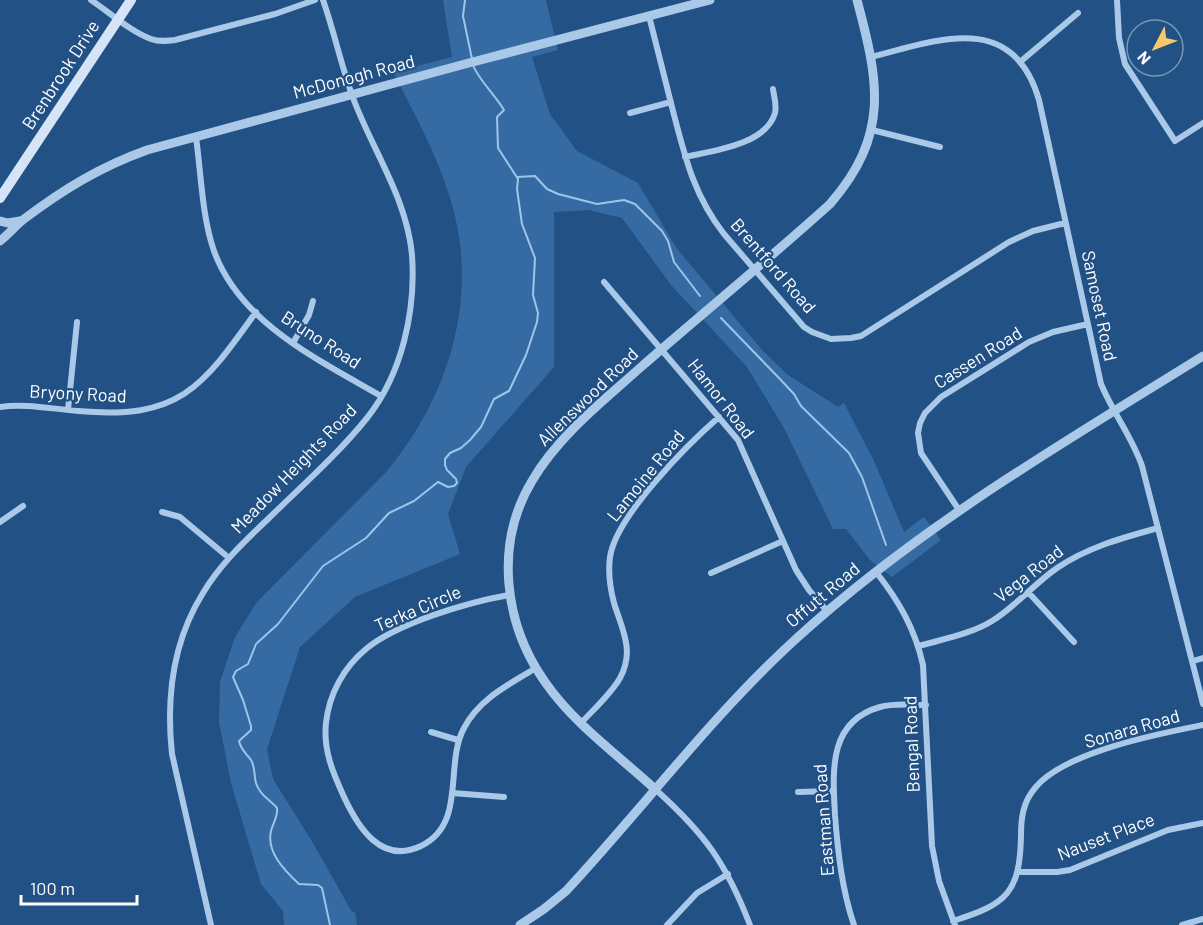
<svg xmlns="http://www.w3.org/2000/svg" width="1203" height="925" viewBox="0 0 1203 925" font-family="Barlow,sans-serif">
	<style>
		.green { fill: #356ba2 }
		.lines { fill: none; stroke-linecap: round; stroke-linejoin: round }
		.stream { stroke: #9ec5ea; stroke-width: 2 }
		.minor { stroke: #aac9e9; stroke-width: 6 }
		.tertiary { stroke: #aac9e9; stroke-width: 9 }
		.secondary { stroke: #d5e5f7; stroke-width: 10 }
		.labels { text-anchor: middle; stroke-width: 4.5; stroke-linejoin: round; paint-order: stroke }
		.street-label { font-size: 18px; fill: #fff; stroke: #215185 }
	</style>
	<rect width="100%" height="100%" fill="#215185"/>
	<path class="green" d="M443,0h103l12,50 -26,7 18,57 27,37 61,32 39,66 86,102 25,24 50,32 6,-4 30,58 30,71 20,-15 17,23 -49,37 -22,-17 -24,-31h-13l-49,-101 -37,-61 -76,-82 -49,-67 -33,-8 -35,2v155l-88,100 -18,47 12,40 -105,43 -55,50 -33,102 6,30 40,64 39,69h3l2,13h-73l-1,-14 -22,-27 -30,-101 -12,-61 1,-40 15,-45 22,-35 129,-130c65,-77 96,-182 62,-280 -13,-41 -35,-81 -55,-120l59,-15z"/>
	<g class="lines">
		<path class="stream" d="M465,0l-2,16 9,43
			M517,177l18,-1 12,13 11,5 39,10 27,-4 11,4 27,27 6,10 6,21 26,34
			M721,318l57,59 16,17 7,12 48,47 13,24 24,68
			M330,925l-8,-37 -4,-3 -19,-1c-14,-13 -33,-32 -28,-53 2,-8 7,-14 6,-23 -7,-8 -18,-14 -21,-25 -2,-7 -1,-17 -5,-23 -5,-7 -10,-10 -12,-19l12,-11v-4l-8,-26 -10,-23 3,-6 12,-7 8,-20 22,-20 45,-58 43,-28 23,-25 25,-12 24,-19 10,5 6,-1 3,-3 -1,-4 -9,-9 -2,-5v-6l5,-6 11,-5 9,-8 11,-13 13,-28 15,-8 17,-36 11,-33 1,-9 -5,-18 2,-37 -13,-34 -5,-35 1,-10 -20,-31 -1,-31 7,-7c-8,-14 -26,-31 -31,-45"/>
		<path class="minor" d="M91,0c18,12 40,32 60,39 8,3 16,2 24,1l100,-26 40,-14
			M1117,0l2,38 6,26 50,77 28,-18
			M649,16c8,32 16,63 24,95 12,46 21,85 51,123l80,93 8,5 19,7 20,-1 10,-2 148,-94 24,-11 32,-8
			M871,57c66,-17 142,-47 168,43l62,284c12,29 31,53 41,82l61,238
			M1020,62l58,-49
			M630,113l41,-11
			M872,130l68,17
			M196,137c5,36 6,80 18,114 26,72 105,109 167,145
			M685,157c27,-6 81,-12 90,-44 2,-8 -1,-16 -2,-24
			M604,282l134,158 58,130 13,20 18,21
			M293,343l16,-28 4,-14
			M0,407c25,-4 52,2 78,4 101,9 123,-22 178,-99
			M68,410l9,-88
			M959,510l-38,-57 -3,-20 2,-10 5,-10 16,-16 88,-55 24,-10 35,-8
			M162,512l18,5 49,41
			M0,522l23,-16
			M876,572c23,29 39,57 47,93l9,181 7,35 16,44
			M711,573l72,-32
			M1028,592l46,50
			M509,595c-40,7 -112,28 -143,54 -22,18 -37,45 -40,74 -3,27 7,50 18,74 14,30 37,68 77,49 46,-22 23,-81 43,-118 15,-29 44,-43 72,-60
			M919,646c24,-7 52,-12 73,-25 24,-15 42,-37 65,-53 31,-21 65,-30 101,-40
			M1193,661l10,-3
			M581,723c13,-14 30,-29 39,-45 15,-27 2,-49 -6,-75 -4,-15 -6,-31 -4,-46 6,-41 78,-113 109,-140
			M431,732l27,8
			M655,789c50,45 71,74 95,136
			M798,792l36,-1
			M452,793l52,4
			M1018,872h39l13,-2 98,-40 35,-7
			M953,921c54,-17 67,-28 68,-86 0,-17 2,-33 14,-47 29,-36 123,-54 168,-63
			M211,925l-39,-171c-6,-56 1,-113 31,-161 17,-29 42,-52 66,-75 33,-32 69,-64 98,-100 35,-44 49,-107 45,-163 -5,-55 -37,-101 -57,-152 -13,-33 -20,-69 -32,-103
			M667,925l30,-32 31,-19
			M854,925c-12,-35 -16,-72 -19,-109 -2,-43 -8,-94 45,-109 14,-4 31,-2 46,-2
			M1182,925l21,-6"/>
		<path class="tertiary" d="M0,221l8,2 12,-2
			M0,241c9,-7 16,-16 24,-22 40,-30 76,-52 123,-69l318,-86 245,-64
			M655,789c-37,-34 -81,-65 -110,-107 -41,-58 -51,-138 -13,-201 26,-45 71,-80 109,-114 63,-55 127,-107 189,-163 60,-69 49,-122 27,-204
			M520,925l24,-16 22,-18c78,-84 147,-177 232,-254 122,-111 265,-194 405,-281"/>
		<path class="secondary" d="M0,198l131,-198"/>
	</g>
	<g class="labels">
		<g class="street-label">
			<text transform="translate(61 75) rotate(-57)" y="6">Brenbrook Drive</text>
			<text transform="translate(354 77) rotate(-15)" y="6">McDonogh Road</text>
			<text transform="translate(773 266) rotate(49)" y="6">Brentford Road</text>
			<text transform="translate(1099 306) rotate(78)" y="6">Samoset Road</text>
			<text transform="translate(321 340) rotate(33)" y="6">Bruno Road</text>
			<text transform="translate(978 358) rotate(-32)" y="6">Cassen Road</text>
			<text transform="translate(78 394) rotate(3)" y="6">Bryony Road</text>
			<text transform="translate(588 397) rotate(-44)" y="6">Allenswood Road</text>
			<text transform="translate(721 399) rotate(52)" y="6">Hamor Road</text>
			<text transform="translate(294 469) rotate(-46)" y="6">Meadow Heights Road</text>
			<text transform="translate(646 476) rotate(-51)" y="6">Lamoine Road</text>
			<text transform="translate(1029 574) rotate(-38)" y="6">Vega Road</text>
			<text transform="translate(823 595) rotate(-40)" y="6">Offutt Road</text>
			<text transform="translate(418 609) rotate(-23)" y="6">Terka Circle</text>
			<text transform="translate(1132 729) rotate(-16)" y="6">Sonara Road</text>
			<text transform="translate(912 744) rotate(-92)" y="6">Bengal Road</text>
			<text transform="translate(824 820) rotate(-94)" y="6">Eastman Road</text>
			<text transform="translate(1106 837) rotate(-21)" y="6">Nauset Place</text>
		</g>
	</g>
	<g transform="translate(1155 48) rotate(228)"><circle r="28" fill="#215185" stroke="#7a97b6" stroke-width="1.5"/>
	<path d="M0-4.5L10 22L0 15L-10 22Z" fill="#f6c86b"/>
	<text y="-9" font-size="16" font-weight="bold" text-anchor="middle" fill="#ffffff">N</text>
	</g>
	<path d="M21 895v9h116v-9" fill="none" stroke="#ffffff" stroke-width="3"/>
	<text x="30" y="895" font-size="18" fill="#ffffff" stroke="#215185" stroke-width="4.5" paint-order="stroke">100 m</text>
</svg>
